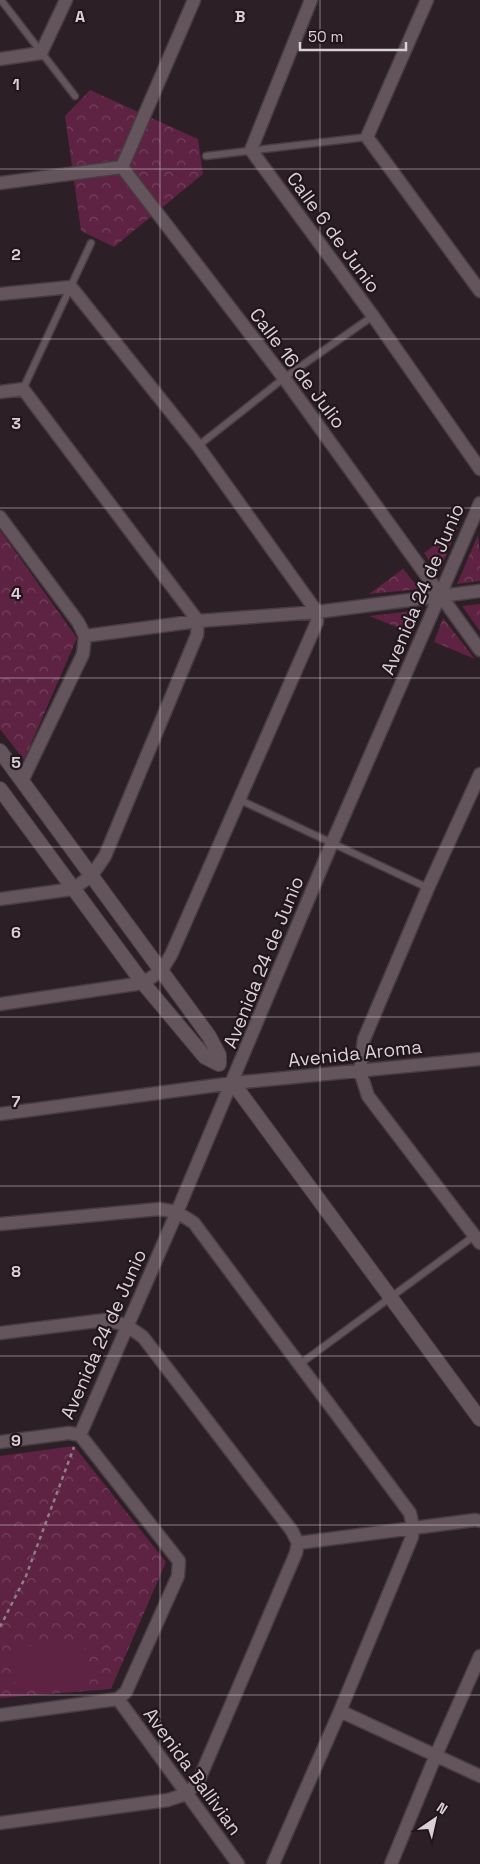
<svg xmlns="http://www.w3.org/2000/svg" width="480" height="1864" viewBox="0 0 480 1864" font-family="'Space Grotesk',sans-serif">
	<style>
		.forest { fill: url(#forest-crowns) }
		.pitch { fill: #5e2243 }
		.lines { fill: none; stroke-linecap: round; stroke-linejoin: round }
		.service-casing { stroke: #473d42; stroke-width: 9 }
		.minor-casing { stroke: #473d42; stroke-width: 15 }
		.tertiary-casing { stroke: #473d42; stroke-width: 16 }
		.path { stroke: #8b8085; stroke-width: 2.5; stroke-dasharray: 4 4; stroke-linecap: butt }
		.service { stroke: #64555c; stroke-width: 6 }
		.minor { stroke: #64555c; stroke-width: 12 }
		.tertiary { stroke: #64555c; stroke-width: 14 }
		.grid { fill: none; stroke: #dad1d5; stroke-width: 1; stroke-opacity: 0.55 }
		.labels { text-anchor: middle; stroke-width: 4.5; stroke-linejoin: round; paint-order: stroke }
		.street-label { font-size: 19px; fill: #dad1d5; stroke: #22161c }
		.grid-label { font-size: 16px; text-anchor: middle; font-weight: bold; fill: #dad1d5; stroke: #22161c; stroke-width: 4.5; stroke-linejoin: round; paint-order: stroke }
	</style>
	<defs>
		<pattern id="forest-crowns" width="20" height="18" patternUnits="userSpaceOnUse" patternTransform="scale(1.25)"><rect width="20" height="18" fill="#5e2243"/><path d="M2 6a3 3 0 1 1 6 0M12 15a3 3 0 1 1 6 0" fill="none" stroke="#74415d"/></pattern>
	</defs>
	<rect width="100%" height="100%" fill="#2c1f25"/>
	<path class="forest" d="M90,90l108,49 5,35 -89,73 -33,-16 -16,-115z
		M458,527l-20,47 -14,-21z
		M0,530l77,108 -53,122 -24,-31z
		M478,535l2,18v28l-23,3z
		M403,569l17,20 -51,5z
		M480,604v27l-18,-25z
		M423,610l-11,23 -43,-17z
		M443,618l32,41 -41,-17z
		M74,1446l92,116 -55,127 -111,9v-242z"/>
	<path class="pitch" d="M84,1641l4,43 -72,7 -4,-43z"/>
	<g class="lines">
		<defs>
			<path id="service" d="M1,0l74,96
				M206,156l161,-19
				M23,389l68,-146
				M198,446l86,-68 89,-62
				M240,800l188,88
				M300,1364l174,-128"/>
			<path id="minor" d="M311,0l-60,150 122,166 107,153
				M427,0l-60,137 113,154
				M0,59l41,-6 25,-53
				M122,167l162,211 196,272
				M122,167l72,-167
				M0,183l122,-16
				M0,294l71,-7 127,159 119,166v10l-146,333 -10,16 -18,12 -143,21
				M0,392l23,-3 175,232 -1,14 -92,221 -13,19 -19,14 -73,10
				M0,517l78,105 7,14 -2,18 -61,127
				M85,636l113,-15 119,-9 163,-21
				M480,774l-52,114 -64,151 -4,32 8,25 112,147
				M0,1114l233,-31 247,-24
				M0,1224l159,-15 18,3 17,11 216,290 3,14 -1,10 -72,174 -67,153
				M0,1333l105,-13 21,5 17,12 149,194 6,12 -2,10 -98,229 -12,12 -18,6 -168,23
				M80,1435l97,-223 155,-369 148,-340
				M0,1442l69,-9 11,2 99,126 -1,15 -52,116 -8,7 -118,16
				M298,1543l177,-23 5,1
				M118,1699l120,165
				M340,1711l140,65
				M391,1864l45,-109 44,-99"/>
			<path id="tertiary" d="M0,751l209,285 10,19v9l-14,-7 -62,-74 -143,-194
				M233,1083l247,336"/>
		</defs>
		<use href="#service" class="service-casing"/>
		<use href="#minor" class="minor-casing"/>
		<use href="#tertiary" class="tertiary-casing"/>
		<path class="path" d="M0,1627l26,-51 48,-129"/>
		<use href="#service" class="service"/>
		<use href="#minor" class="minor"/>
		<use href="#tertiary" class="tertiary"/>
	</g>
	<path class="grid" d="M160,0v1864M320,0v1864M0,169h480M0,339h480M0,508h480M0,678h480M0,847h480M0,1017h480M0,1186h480M0,1356h480M0,1525h480M0,1695h480"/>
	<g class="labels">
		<g class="street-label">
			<text transform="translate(334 232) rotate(54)" y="7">Calle 6 de Junio</text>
			<text transform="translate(298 368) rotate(53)" y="7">Calle 16 de Julio</text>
			<text transform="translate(422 589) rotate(-67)" y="7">Avenida 24 de Junio</text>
			<text transform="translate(263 962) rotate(-68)" y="7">Avenida 24 de Junio</text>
			<text transform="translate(355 1053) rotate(-6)" y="7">Avenida Aroma</text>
			<text transform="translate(103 1334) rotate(-66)" y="7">Avenida 24 de Junio</text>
			<text transform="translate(193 1771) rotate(54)" y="7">Avenida Ballivian</text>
		</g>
	</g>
	<g class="grid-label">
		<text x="80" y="22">A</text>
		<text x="240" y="22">B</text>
		<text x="16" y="90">1</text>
		<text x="16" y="260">2</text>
		<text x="16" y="429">3</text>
		<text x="16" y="599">4</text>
		<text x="16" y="768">5</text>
		<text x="16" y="938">6</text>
		<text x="16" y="1107">7</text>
		<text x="16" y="1277">8</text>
		<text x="16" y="1446">9</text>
	</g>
	<g transform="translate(435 1819) rotate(34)" stroke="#22161c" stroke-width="4" paint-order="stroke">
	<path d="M0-4L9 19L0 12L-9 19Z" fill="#dad1d5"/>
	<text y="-8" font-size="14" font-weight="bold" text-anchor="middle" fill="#dad1d5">N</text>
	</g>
	<path d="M300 42v8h106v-8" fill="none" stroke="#dad1d5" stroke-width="2.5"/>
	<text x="308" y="42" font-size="15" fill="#dad1d5" stroke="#22161c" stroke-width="4" paint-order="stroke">50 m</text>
</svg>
